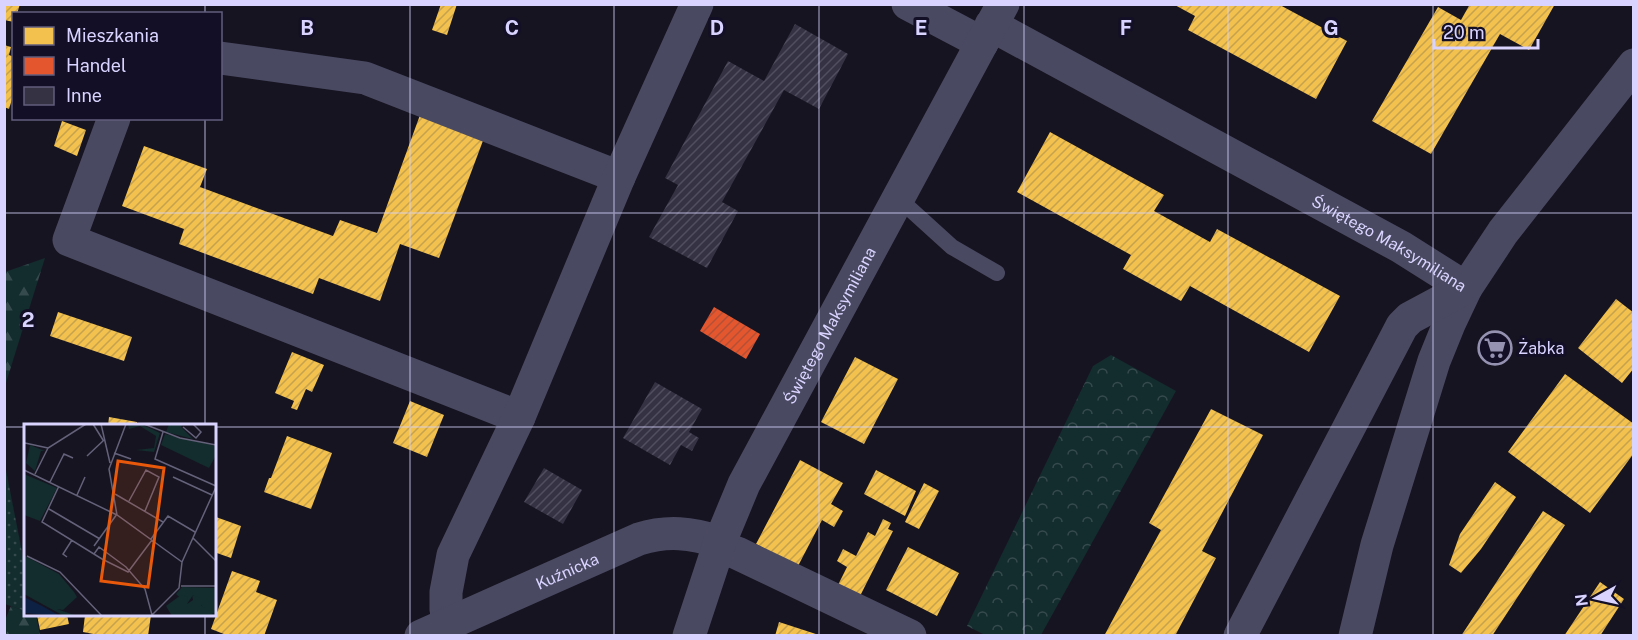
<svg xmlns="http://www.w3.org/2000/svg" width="1638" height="640" viewBox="0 0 1638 640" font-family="'Public Sans',sans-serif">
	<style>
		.grass { fill: url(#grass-dots) }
		.forest { fill: url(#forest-firs) }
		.park { fill: url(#park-crowns) }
		.homes { fill: url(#homes-hatch) }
		.shops { fill: url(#shops-hatch) }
		.building { fill: url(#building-hatch) }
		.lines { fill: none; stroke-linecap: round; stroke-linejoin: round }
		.service { stroke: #4a4962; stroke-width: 16 }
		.minor { stroke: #4a4962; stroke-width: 33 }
		.grid { fill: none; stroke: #d9d4ff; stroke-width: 1.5; stroke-opacity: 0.55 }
		.labels { text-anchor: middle; stroke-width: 6; stroke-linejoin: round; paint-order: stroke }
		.street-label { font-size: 16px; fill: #d9d4ff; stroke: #130f26 }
		.poi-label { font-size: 16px; fill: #d9d4ff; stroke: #130f26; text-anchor: start }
		.inset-road { fill: none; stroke: #64617a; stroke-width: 1.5 }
		.view { fill: #e8590c; fill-opacity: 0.15; stroke: #e8590c; stroke-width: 3 }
		.inset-edge { fill: none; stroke: #d9d4ff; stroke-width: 3 }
		.grid-label { font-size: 20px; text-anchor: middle; font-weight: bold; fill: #d9d4ff; stroke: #130f26; stroke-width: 6; stroke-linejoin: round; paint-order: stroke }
	</style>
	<defs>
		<pattern id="grass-dots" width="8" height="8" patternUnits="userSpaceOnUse" patternTransform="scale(1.5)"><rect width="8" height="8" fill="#132c2d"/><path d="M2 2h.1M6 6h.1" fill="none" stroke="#354a4c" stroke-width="1.8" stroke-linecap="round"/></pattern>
		<pattern id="forest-firs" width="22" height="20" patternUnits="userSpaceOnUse" patternTransform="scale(1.5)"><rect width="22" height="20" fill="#132c2d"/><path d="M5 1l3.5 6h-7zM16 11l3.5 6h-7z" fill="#354a4c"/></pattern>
		<pattern id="park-crowns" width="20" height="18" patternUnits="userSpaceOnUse" patternTransform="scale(1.5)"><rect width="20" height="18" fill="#132c2d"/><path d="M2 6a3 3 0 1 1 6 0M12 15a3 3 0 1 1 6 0" fill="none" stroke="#354a4c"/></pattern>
		<pattern id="homes-hatch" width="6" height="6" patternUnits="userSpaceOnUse" patternTransform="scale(1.5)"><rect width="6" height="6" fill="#f2c14e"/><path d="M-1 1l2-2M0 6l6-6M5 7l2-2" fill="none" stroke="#c6a14e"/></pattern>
		<pattern id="shops-hatch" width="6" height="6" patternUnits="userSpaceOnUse" patternTransform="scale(1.5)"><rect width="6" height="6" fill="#e4572e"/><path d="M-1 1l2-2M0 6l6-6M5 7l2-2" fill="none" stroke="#b35037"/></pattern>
		<pattern id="building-hatch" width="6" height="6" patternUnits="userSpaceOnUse" patternTransform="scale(1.5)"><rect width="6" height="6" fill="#343243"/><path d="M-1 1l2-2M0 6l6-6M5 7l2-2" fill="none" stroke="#514f5f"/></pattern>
	</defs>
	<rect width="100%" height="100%" fill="#161421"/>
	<path class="grass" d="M4,460l21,107v44l-20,-7z"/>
	<path class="forest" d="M45,258l-40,128v-114z
		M11,606l14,5 1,3 10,1 4,20h-35v-15z"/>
	<path class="park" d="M1111,355l65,36 -135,244h-56l-18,-9 126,-260z"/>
	<path class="homes" d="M4,4h16l-3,10h-3v8l-10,-2z
		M441,4h16l-10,31 -15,-5z
		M1173,4h105l69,37 -31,58 -128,-69 7,-14z
		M1470,4h85l-26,46 -29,-16 -69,120 -59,-33 66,-114 23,13z
		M4,45l7,2 -2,8 5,2v36l-5,16 -5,-2z
		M420,115l64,23 -45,120 -39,-14 -20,57 -61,-23 -6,16 -134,-50 5,-15 -62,-23 22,-60 63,23 -7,18 133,49 7,-16 37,13z
		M62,121l24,9 -9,26 -23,-10z
		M1050,132l114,63 -10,16 56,31 7,-13 123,67 -31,56 -119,-66 -9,15 -58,-32 8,-14 -114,-63z
		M1616,299l18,14v55l-12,15 -44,-35z
		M58,312l74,25 -8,24 -74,-25z
		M292,352l32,13 -12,27 -6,-3 -9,21 -6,-2 3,-7 -19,-8z
		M855,357l43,22 -34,65 -43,-22z
		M1565,374l69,50v29l-44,60 -82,-61z
		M410,401l34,14 -17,42 -34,-14z
		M1211,409l52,26 -61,116 14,7 -41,78h-71l57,-106 -12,-7z
		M109,417l28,5v4h-29z
		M287,436l45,17 -21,56 -47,-17 5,-14h2z
		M800,460l43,23 -12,21 12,7 -9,16 -12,-7 -24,46 -42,-22z
		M876,470l40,21 -11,25 -41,-22z
		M1495,482l21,15 -35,52 -20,24 -12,-8 11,-31z
		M924,483l15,8 -20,38 -14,-7z
		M1543,511l22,14 -73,111h-31z
		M216,517l25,9 -10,32 -17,-6v-31z
		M883,519l8,4 -3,6 5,2 -34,67 -22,-11 10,-20 -10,-6 6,-12 13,7 12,-24 7,4z
		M908,547l51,26 -22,43 -51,-26z
		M232,571l28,10 -4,11 21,8 -13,36h-35l-18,-7z
		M1600,582l24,17 -24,37h-36z
		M37,615h30l2,9 -29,6z
		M85,615h66l-3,21h-44l-21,-4z
		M779,622l40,13v1h-44z"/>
	<path class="shops" d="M714,307l46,27 -14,25 -46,-28z"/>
	<path class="building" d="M795,24l53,30 -29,55 -35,-19 -62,112 16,9 -31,57 -58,-31 29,-52 -13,-7 63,-117 36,20z
		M655,382l47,27 -13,23 10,6 -7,13 -11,-6 -11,20 -47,-27z
		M544,468l38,22 -19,34 -39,-22z"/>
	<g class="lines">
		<path class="service" d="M898,198l54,49 45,26"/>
		<g class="minor">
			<path d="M908,4l74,39"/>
			<path id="s1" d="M991,25l410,222 65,41 -17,36 -15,37 -57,184 -22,91"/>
			<path d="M220,58l145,20 254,99"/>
			<path d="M114,118l-45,122 450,177"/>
			<path d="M718,547l19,6 173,83"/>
			<path d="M448,623l-2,-14v-17l7,-37 66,-138 100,-240 78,-173"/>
			<path id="s2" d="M421,636l218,-97c29,-9 52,-6 81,3"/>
			<path id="s3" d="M689,636l31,-94 24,-58 259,-480"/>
			<path d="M1240,636l162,-310 8,-8 56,-30 37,-56 131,-167"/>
		</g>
	</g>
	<path class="grid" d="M205,4v10M410,4v632M614,4v632M819,4v632M1024,4v632M1228,4v632M1433,4v632M205,118v308M4,213h1630M4,427h22M214,427h1420M205,614v22"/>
	<defs>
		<symbol id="supermarket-ring" viewBox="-11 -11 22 22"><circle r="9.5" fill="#130f26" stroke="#9591b1" stroke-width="1.5"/><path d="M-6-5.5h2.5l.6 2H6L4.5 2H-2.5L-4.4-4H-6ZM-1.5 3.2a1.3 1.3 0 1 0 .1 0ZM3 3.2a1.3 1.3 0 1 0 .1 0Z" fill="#9591b1"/></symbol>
	</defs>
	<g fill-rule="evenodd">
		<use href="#supermarket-ring" x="1476" y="329" width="38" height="38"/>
	</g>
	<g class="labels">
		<g class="street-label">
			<text dy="6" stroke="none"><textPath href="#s1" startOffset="454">Świętego Maksymiliana</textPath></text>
			<text dy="6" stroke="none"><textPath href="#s3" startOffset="342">Świętego Maksymiliana</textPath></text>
			<text dy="6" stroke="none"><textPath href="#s2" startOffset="160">Kuźnicka</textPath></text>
		</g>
		<g class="poi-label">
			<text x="1518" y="354">Żabka</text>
		</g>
	</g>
	<g transform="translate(24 424)">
		<rect width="192" height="192" fill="#161421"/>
		<path d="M141,10l51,12v9l-7,13 -48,-23zM0,124l1,8 34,18 15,18 3,5 -14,13 -6,-1 20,7h-13l-40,-22zM158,163l34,1v26l-9,-2 -14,-17 -6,9 -11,-10z" fill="#132c2d"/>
		<path d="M104,0h13l19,9 -6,19 -18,-2 18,-2 2,-12 -16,-10 -11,3zM145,0h14l-2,3 12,12 -27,-7zM157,171l7,2 -1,7 6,-4 -1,-5 9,3v7l15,11h-44l-6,-10z" fill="#132c2d"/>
		<path d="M6,21l15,6h-4l-6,20 -9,-8zM0,50l33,14 -17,33 -16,-6z" fill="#132c2d"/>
		<path d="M0,173l18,9 18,10 -36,-3z" fill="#0d2144"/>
		<path class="inset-road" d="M69,0l10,16M77,0l9,39M120,0l36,14 36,7M159,3l13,11 5,-6 -8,-8M0,4v25M139,8l-8,27 61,27M1,19l23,5M90,29l17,6M63,32l17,-16M0,46l93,45 65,47 -3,26 -28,28M11,50l13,-26 38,-24M149,53l39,18M26,58l14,-28 9,4M35,62l-17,36 60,37 26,13 24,-32M91,70l48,28M53,71l8,-18M105,77l17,-31 13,7 -14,34M25,85l51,30M93,91l-8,-46 17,-45M169,114l23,23M127,115l17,-23 27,16M70,122l23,-32M70,130l5,-7 27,20 19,22 7,26M3,132l33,16 42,44M43,133l-4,-3 9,-14M158,138l34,-75M157,162h35"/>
		<path class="view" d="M94,37l46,7 -16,119 -47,-6z"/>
		<rect width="192" height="192" class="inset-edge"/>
	</g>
	<g class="grid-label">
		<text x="307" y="35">B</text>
		<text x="512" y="35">C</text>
		<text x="717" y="35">D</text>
		<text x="921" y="35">E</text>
		<text x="1126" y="35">F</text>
		<text x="1331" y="35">G</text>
		<text x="28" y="327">2</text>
	</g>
	<rect width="1638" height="640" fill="none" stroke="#d9d4ff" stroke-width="12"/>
	<rect x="12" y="12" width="210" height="108" fill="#130f26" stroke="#625e7d" stroke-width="1.5"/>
	<rect x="24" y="27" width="30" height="18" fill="#f2c14e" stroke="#625e7d" stroke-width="1.5"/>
	<text x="66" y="42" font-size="18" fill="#d9d4ff">Mieszkania</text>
	<rect x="24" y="57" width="30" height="18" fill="#e4572e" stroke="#625e7d" stroke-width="1.5"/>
	<text x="66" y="72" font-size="18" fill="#d9d4ff">Handel</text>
	<rect x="24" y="87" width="30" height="18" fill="#343243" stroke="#625e7d" stroke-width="1.5"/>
	<text x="66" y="102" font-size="18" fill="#d9d4ff">Inne</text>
	<g transform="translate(1596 598) rotate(262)" stroke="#130f26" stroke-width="4.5" paint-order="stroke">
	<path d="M0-4.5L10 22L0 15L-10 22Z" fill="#d9d4ff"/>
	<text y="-9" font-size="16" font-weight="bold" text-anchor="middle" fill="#d9d4ff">N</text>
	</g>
	<path d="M1434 39v9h104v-9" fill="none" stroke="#d9d4ff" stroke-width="3"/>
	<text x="1443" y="39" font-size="18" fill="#d9d4ff" stroke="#130f26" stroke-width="4.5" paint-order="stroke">20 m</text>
</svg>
